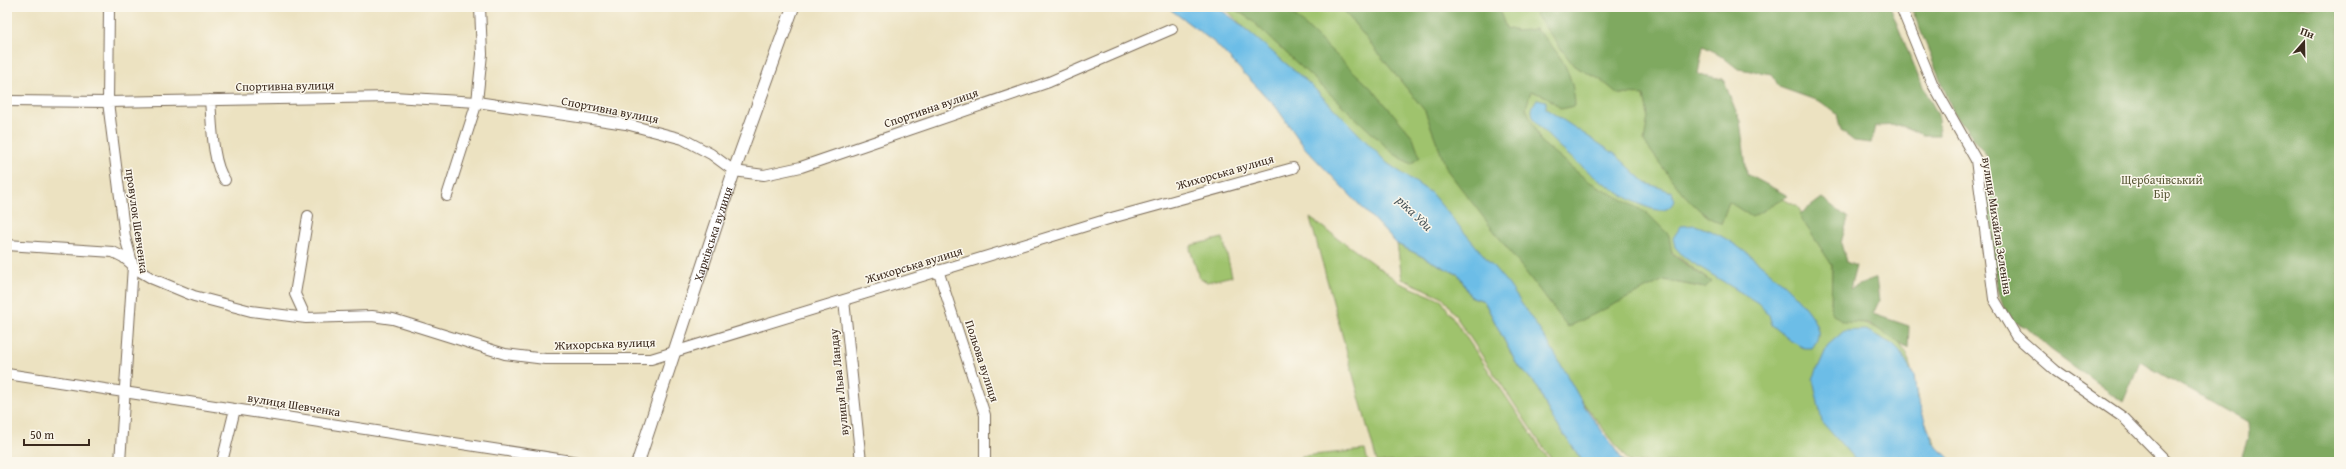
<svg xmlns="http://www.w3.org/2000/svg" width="2346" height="469" viewBox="0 0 2346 469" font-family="'Gentium Book Plus',serif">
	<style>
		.green { fill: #9fc36d; stroke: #6d7646; fill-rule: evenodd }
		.forest { fill: #7fa960; stroke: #5d6a3f }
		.water { fill: #6cbde7; stroke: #547482 }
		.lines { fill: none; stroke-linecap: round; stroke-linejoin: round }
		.minor-casing { stroke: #796a57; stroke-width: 12 }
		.major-casing { stroke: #796a57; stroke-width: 14 }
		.minor { stroke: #fff; stroke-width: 10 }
		.major { stroke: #fff; stroke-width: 12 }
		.labels { text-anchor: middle; stroke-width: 3; stroke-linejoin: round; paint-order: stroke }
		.street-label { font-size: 12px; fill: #3b2a1e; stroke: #fbf7ec }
		.park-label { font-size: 12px; fill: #595836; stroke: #fbf7ec }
		.water-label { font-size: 13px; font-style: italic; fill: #4a565a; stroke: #fbf7ec }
	</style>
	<rect width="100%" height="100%" fill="#fbf7ec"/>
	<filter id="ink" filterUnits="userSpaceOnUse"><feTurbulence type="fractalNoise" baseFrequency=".025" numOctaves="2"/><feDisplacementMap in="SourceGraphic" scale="8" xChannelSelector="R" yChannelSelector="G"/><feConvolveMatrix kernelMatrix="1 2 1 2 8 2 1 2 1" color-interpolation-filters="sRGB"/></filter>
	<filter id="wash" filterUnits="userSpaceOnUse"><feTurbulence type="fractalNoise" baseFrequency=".012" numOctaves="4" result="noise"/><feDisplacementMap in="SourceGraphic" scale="16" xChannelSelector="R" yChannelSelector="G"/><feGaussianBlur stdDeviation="0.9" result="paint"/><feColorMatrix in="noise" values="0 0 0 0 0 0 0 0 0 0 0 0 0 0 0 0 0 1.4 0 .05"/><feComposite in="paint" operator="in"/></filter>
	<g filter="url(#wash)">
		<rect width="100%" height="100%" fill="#ece2c1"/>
		<path class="green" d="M1224,7h357l190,192h12l15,8 34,58 -1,47c19,6 56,16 69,32 12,15 15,47 20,65 7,22 15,36 29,53h-320l-51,-66 -40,-68zM1672,252l39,30 -6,6 -41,-8z
			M1310,218l90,65 41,17 109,162h-173z
			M1223,238l9,38 -25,6 -8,-5 -9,-28 2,-4z
			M1397,244l62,31 11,21 14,5 32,62 22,24 11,26 34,49h-30l-110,-165 -41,-18z
			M1365,450l3,12h-74l8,-6z"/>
		<path class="forest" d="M1231,7h52l11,8 79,75 40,47 7,20 -9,7 -17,-10 -144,-135z
			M1341,7h157l8,21 11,3 18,-2c24,21 39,45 40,77l-14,3 -14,-12 -16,-6 -5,17 15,34 47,39 59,32 22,22 3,19 39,28 -6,6 -41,-8 -96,47 -121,-157 -22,-59z
			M1538,7h352l30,74 18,34 1,20h-16l-23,-10 -25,1 -4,17 -17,-2 -13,-10 -4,-17 -16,-12 -42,-15 -7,-13 -34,-5 -19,-15 -16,-8 -5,28 25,5 17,42 7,53 41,22 -36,21 -23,-15 -8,22c-33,-15 -55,-54 -77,-82l4,-26 -4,-21 -26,-1 -17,-14 -27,-14 -38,-51z
			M1911,7h428v455h-99l9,-27 -1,-12 -108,-61 -17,40 -73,-53 -24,-22 -19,-8c-17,-51 -25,-109 -20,-163l-34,-45z
			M1822,198l26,20 -7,25 5,19 10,4 -6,23 26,-11 3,23 -6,13 36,12 -1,23 -39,-26 -26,-1 -12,-10 1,-47 -33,-50z"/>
		<path class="water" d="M1167,7h50l18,13 76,65 76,78 44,30 78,92 42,62 32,57 41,58h-41l-34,-49 -11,-26 -22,-24 -32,-62 -14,-5 -11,-21 -62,-31 -92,-96 -29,-41 -61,-64z
			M1537,99l9,2v8l69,45 31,29 26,9 2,9c-2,4 -5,8 -11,9 -28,4 -119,-69 -130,-94 -3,-7 1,-12 4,-17z
			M1695,225c14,5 26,10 39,19 21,14 80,62 84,87 1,6 -2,12 -6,17h-8l-13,-7 -19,-16 -3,-10 -11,-12 -73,-45 -10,-11 -2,-9 8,-12z
			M1866,330l26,14 8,8 14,24 3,23 16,43 20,20h-96l-35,-40 -9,-43 15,-34 16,-14z"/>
	</g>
	<g filter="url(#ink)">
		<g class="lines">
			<defs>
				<path id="minor" d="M109,7l-1,95 17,135 8,29 -13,196
					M1901,7l31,76 44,77 18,139 22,37 40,35 68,47 43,44
					M210,100c2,22 2,64 15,80
					M7,101l101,1 285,-5 84,5 149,22 57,15 28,15 23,17 30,4 37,-8 248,-85 123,-53
					M447,196l30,-94 5,-48 -2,-47
					M7,245l106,7 10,5 18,15 12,7 41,17 57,15 55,7 66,-2 21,3 112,35 40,5h106l464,-142 178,-49
					M938,270l47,145v47
					M844,300l17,162
					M306,318l-11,-24 13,-78
					M7,374l571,88
					M222,462l13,-53"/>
				<g id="major">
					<path id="s1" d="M638,462l96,-291 59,-164"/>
				</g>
			</defs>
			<use href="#minor" class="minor-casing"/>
			<use href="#major" class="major-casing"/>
			<use href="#minor" class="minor"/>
			<use href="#major" class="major"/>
		</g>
	</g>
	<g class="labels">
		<g class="street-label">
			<text transform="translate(285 86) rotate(-1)" y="4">Спортивна вулиця</text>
			<text transform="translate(931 108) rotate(-19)" y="4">Спортивна вулиця</text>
			<text transform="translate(610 110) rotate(11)" y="4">Спортивна вулиця</text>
			<text transform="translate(1225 172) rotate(-16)" y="4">Жихорська вулиця</text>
			<text transform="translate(137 221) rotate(82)" y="4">провулок Шевченка</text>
			<text transform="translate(1997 226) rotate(81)" y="4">вулиця Михайла Зеленіна</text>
			<text dy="4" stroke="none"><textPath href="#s1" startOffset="240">Харківська вулиця</textPath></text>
			<text transform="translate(914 265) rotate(-17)" y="4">Жихорська вулиця</text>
			<text transform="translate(605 344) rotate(-2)" y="4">Жихорська вулиця</text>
			<text transform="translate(982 361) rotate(72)" y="4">Польова вулиця</text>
			<text transform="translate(839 382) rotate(-96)" y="4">вулиця Льва Ландау</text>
			<text transform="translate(294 405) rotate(9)" y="4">вулиця Шевченка</text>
		</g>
		<g class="park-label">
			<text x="2162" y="184">Щербачівський<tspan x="2162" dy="14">Бір</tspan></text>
		</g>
		<g class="water-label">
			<text transform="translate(1415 213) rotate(44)" y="5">ріка Уди</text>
		</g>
	</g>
	<rect width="2346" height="469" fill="none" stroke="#fbf7ec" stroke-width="24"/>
	<g transform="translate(2304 42) rotate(20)" stroke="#fbf7ec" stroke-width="3" paint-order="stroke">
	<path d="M0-3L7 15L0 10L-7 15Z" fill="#3b2a1e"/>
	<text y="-6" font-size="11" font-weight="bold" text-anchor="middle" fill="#3b2a1e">Пн</text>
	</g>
	<path d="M24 439v6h65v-6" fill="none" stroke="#3b2a1e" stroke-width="2"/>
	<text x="30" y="439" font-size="12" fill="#3b2a1e" stroke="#fbf7ec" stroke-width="3" paint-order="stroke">50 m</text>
</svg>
